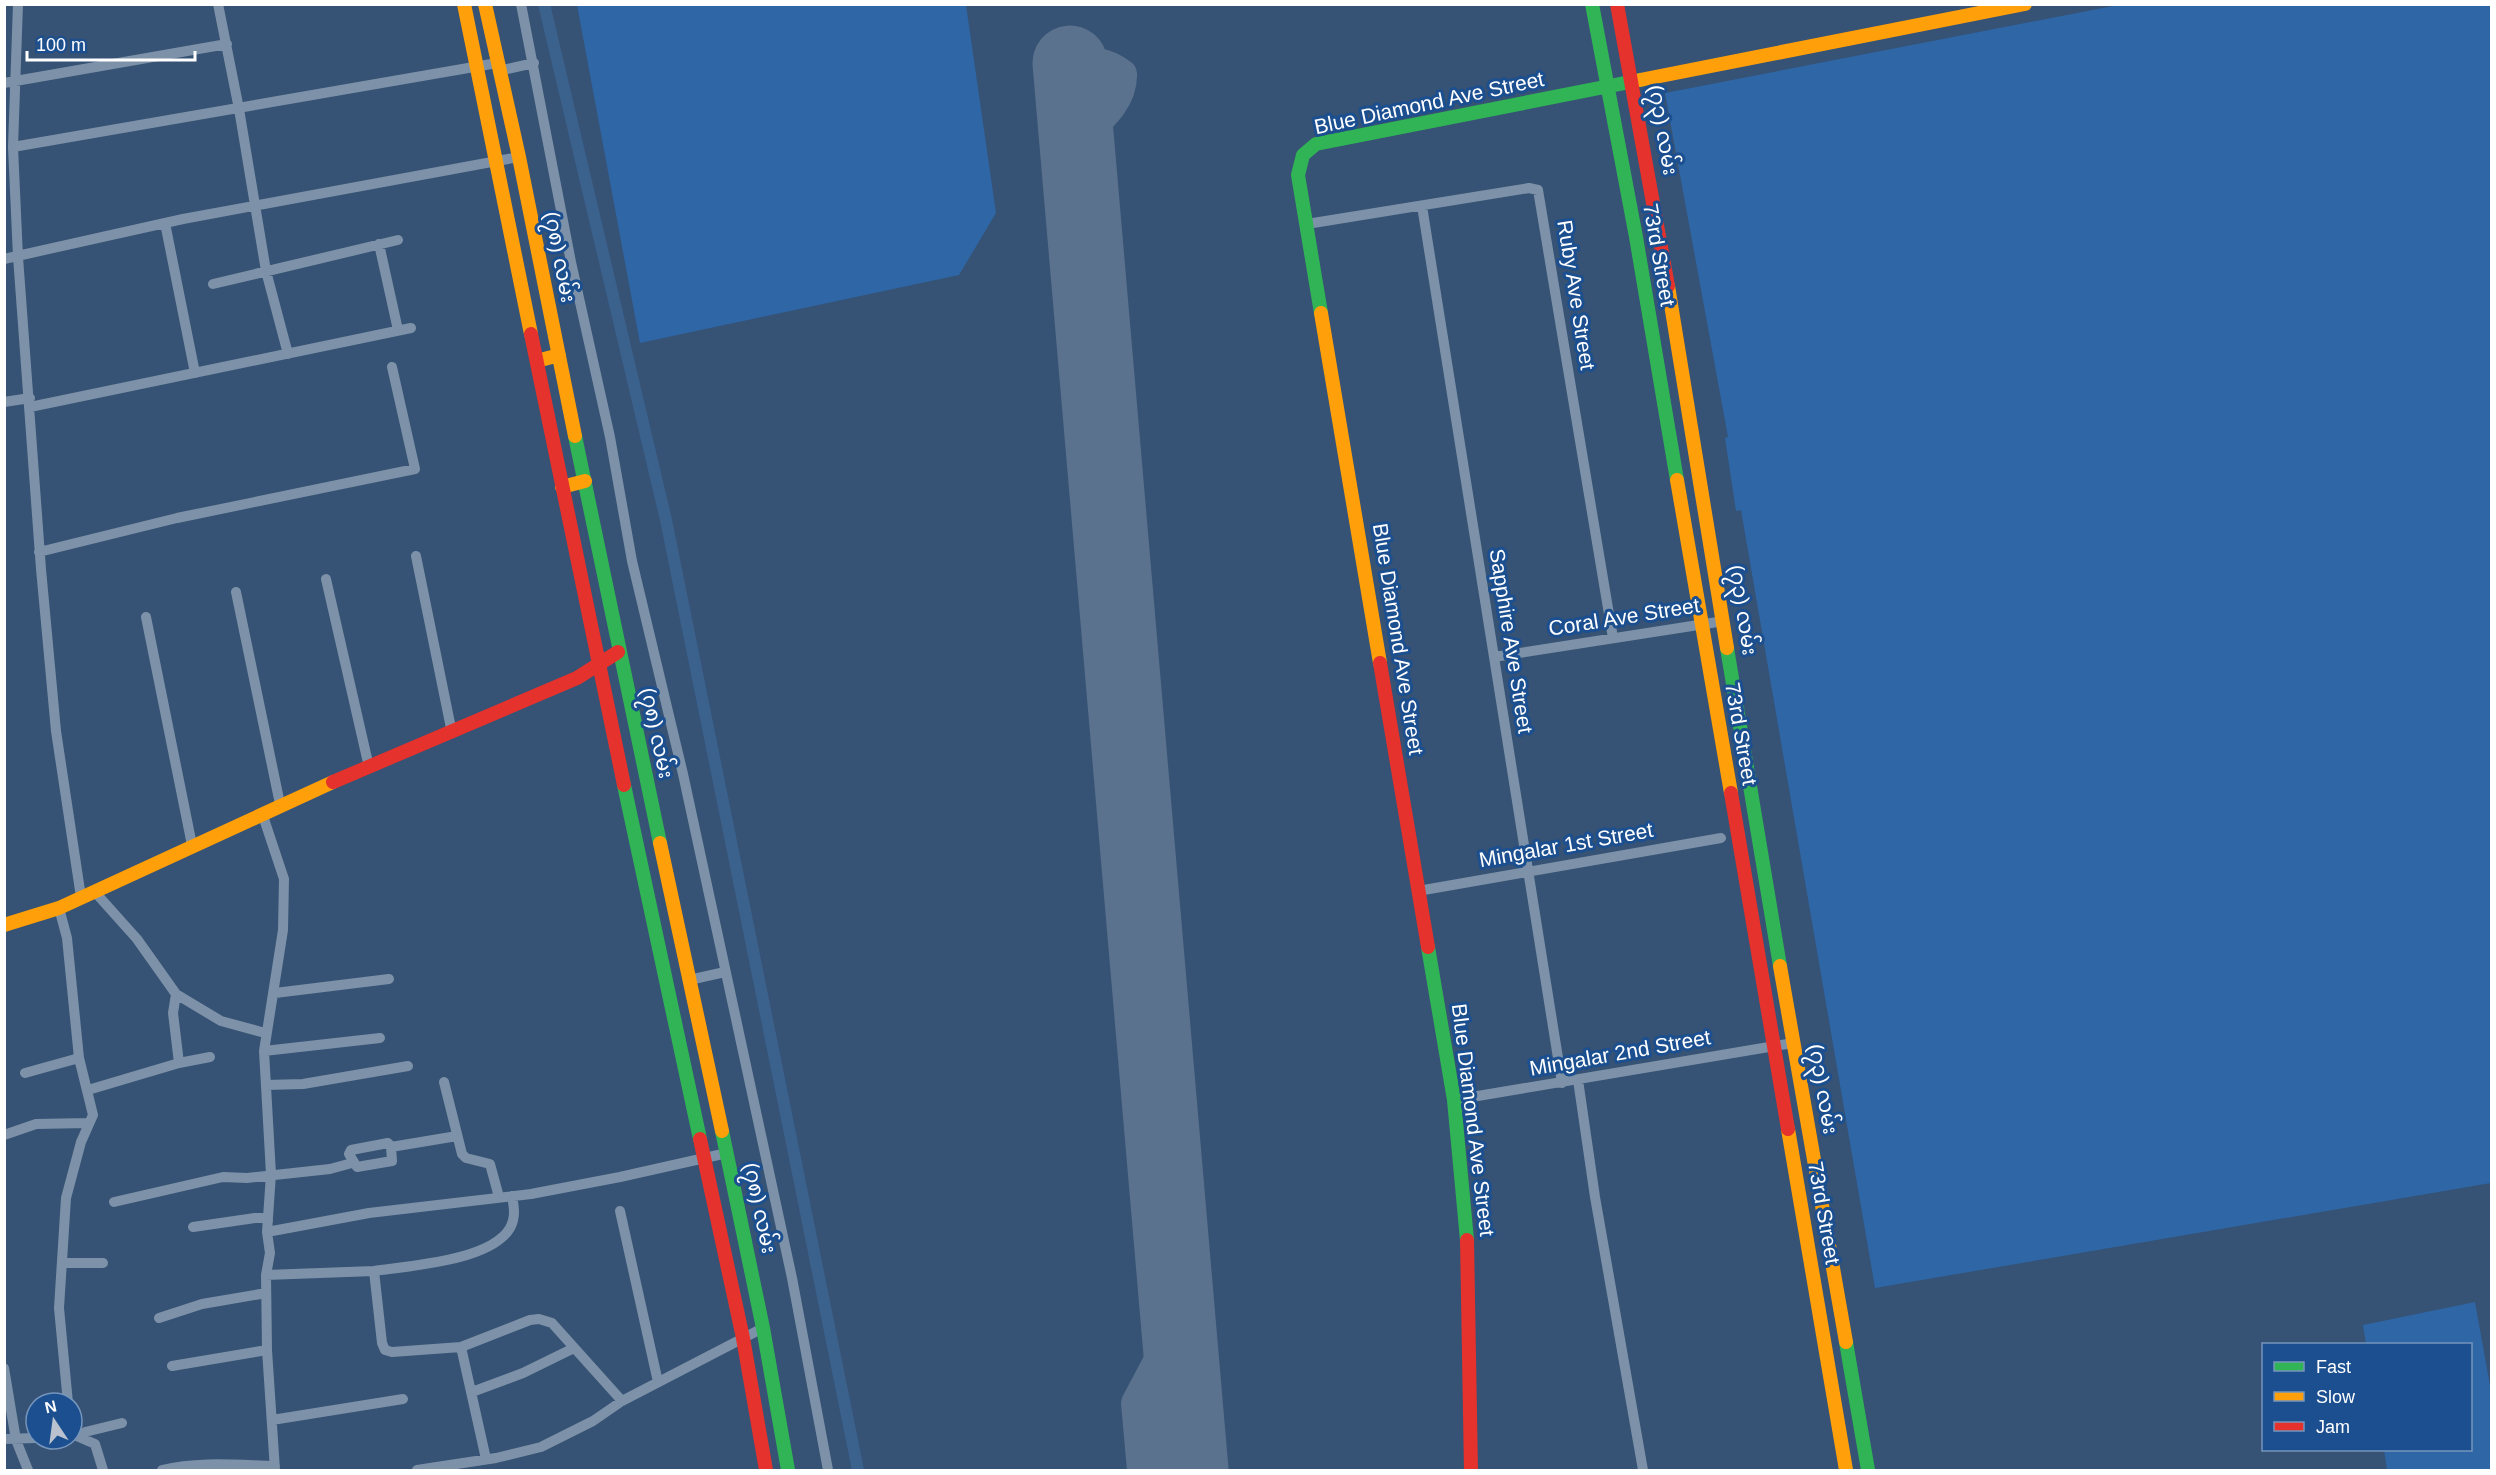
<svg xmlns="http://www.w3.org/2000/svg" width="2496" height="1475" viewBox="0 0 2496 1475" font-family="Helvetica,'Noto Sans Myanmar',sans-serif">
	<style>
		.green { fill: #2f66a5 }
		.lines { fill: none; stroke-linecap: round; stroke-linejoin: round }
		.canal { stroke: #3b618d; stroke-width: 12 }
		.taxiway { stroke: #5a728e; stroke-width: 30 }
		.runway { stroke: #5a728e; stroke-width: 75 }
		.street { stroke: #7d92a8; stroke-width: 10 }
		.fast { stroke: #30b455; stroke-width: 14 }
		.slow { stroke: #ff9f0a; stroke-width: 14 }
		.jam { stroke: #e5322d; stroke-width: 14 }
		.labels { text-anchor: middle; stroke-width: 6; stroke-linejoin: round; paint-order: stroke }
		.street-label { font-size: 21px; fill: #fff; stroke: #1b4f8f }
	</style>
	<rect width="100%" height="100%" fill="#365274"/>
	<path class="green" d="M577,5h389l30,208 -37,62 -319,68z
		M2118,5h373v1178l-616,105 -134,-778 -5,1 -11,-73 3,-1 -63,-344z
		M2475,1302l16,89v79h-104l-3,-20h86v-106h-104l-3,-19z"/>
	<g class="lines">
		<path class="canal" d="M544,4l122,516 192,950"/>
		<path class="taxiway" d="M1070,63c21,-1 34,-3 52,11 1,29 -26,48 -45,68
			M1142,1470l-6,-67 43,-81"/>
		<path class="runway" d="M1070,63l121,1407"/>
		<path class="street" d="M18,4l-5,143 5,110 23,312 15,162 25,166
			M218,4l21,105 27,162 22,83
			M521,4l50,258 39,175 22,124 51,213 109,504 36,192
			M498,71l36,-8
			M4,83l223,-39
			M13,147l484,-84
			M1422,206l140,877
			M165,223l30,150
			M1307,224l222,-36 9,2 75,448
			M379,244l19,86
			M4,259l179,-40 336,-62
			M213,284l185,-44
			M4,402l26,-4
			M30,407l381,-79
			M39,552l138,-34 238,-49 -23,-102
			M416,556l36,177
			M326,579l43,188
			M236,592l44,212
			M146,617l46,228
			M1494,657l230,-36
			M262,813l22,66 -1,51 -19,121 7,123 -4,58 3,21 -4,22 1,75 8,120
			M94,891l43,48 39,55 45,27 44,12
			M1418,891l303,-53
			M59,908l8,30 12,120 14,57 -12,27 -15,56 -7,110 9,95
			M689,980l36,-8
			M275,993l114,-14
			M176,994l-3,19 6,50
			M264,1051l116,-13
			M25,1073l54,-15
			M1578,1080l17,117 48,273
			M444,1082l18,72 4,4 24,6 9,33
			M266,1085l37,-1 105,-18
			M88,1090l91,-27 31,-6
			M1454,1100l339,-57
			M4,1135l32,-11 52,-1
			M391,1147l1,14 -35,6 -8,-13 2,-4 37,-7 3,4 66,-11
			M114,1202l109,-25 24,1 83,-9 22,-6
			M620,1211l38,171
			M193,1227l62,-9h9l4,3
			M267,1232l102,-19 162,-19 89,-17 107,-24
			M64,1263h39
			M374,1271c34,-5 117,-10 136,-43 6,-11 4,-21 2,-32
			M266,1275l108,-4 8,72 3,7 7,2 69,-5 69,-27 9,-1 13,4 70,78
			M159,1318l43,-14 64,-11
			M461,1347l25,112
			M172,1366l95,-16
			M4,1368l12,72 12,30
			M472,1392l51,-19 51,-25
			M72,1420l4,14
			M272,1420l131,-21
			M72,1434l23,10 8,26
			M82,1437l3,-5 37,-9
			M4,1439l32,-1
			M162,1470c37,-9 75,-5 113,-4
			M417,1470l79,-12 45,-11 52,-26 29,-20 141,-73"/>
		<path class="fast" d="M1592,4l44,233 41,243
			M1321,313l-23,-138 5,-20 13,-11 324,-64
			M575,436l85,407
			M1727,648l53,318
			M624,785l76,354
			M1428,947l26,153 13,140
			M722,1131l41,197 25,142
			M1846,1342l22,128"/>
		<path class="slow" d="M464,4l67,330
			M485,4l34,153 56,279
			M1640,80l385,-76
			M1668,286l59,362
			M1321,313l59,350
			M537,361l22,-6
			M1677,480l54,313
			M562,487l23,-6
			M660,843l62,288
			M4,925l55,-17 274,-126
			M1780,966l66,376
			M1788,1129l58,341"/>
		<path class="jam" d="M1617,4l51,282
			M531,334l93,451
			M1380,663l48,284
			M333,782l244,-104 41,-26
			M1731,793l57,336
			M700,1139l43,199 23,132
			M1467,1240l4,230"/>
	</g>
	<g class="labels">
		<g class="street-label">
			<text transform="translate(1429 103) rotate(-12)" y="7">Blue Diamond Ave Street</text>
			<text transform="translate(1663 130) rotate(80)" y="7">(၇၃) လမ်း</text>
			<text transform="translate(1659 255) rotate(80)" y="7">73rd Street</text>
			<text transform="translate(560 257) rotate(79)" y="7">(၇၈) လမ်း</text>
			<text transform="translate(1576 295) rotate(81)" y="7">Ruby Ave Street</text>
			<text transform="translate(1743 610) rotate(81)" y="7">(၇၃) လမ်း</text>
			<text transform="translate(1624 617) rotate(-9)" y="7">Coral Ave Street</text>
			<text transform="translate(1398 639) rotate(81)" y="7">Blue Diamond Ave Street</text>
			<text transform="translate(1511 641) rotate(81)" y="7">Sapphire Ave Street</text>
			<text transform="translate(657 733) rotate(78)" y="7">(၇၈) လမ်း</text>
			<text transform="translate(1741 734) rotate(80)" y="7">73rd Street</text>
			<text transform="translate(1566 845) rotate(-10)" y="7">Mingalar 1st Street</text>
			<text transform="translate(1620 1053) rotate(-10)" y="7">Mingalar 2nd Street</text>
			<text transform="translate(1823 1089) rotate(80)" y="7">(၇၃) လမ်း</text>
			<text transform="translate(1473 1120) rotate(83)" y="7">Blue Diamond Ave Street</text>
			<text transform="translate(760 1208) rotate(78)" y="7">(၇၈) လမ်း</text>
			<text transform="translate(1824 1213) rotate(80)" y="7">73rd Street</text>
		</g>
	</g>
	<rect width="2496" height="1475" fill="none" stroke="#ffffff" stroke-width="12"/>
	<rect x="2262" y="1343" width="210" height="108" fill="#1b4f8f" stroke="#7695bc" stroke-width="1.5"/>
	<rect x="2274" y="1362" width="30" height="9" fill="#30b455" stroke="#7695bc" stroke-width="1.5"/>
	<text x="2316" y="1373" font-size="18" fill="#ffffff">Fast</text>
	<rect x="2274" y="1392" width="30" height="9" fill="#ff9f0a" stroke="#7695bc" stroke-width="1.5"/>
	<text x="2316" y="1403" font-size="18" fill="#ffffff">Slow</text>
	<rect x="2274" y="1422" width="30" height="9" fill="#e5322d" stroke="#7695bc" stroke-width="1.5"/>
	<text x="2316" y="1433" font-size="18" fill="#ffffff">Jam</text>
	<g transform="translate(54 1421) rotate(347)"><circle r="28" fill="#1b4f8f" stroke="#7695bc" stroke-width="1.5"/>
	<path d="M0-4.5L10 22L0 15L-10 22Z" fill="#b9c2ce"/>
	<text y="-9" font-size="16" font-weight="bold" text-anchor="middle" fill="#ffffff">N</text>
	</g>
	<path d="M27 51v9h168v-9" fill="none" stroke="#ffffff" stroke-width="3"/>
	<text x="36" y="51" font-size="18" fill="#ffffff" stroke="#1b4f8f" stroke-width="4.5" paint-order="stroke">100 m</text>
</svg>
